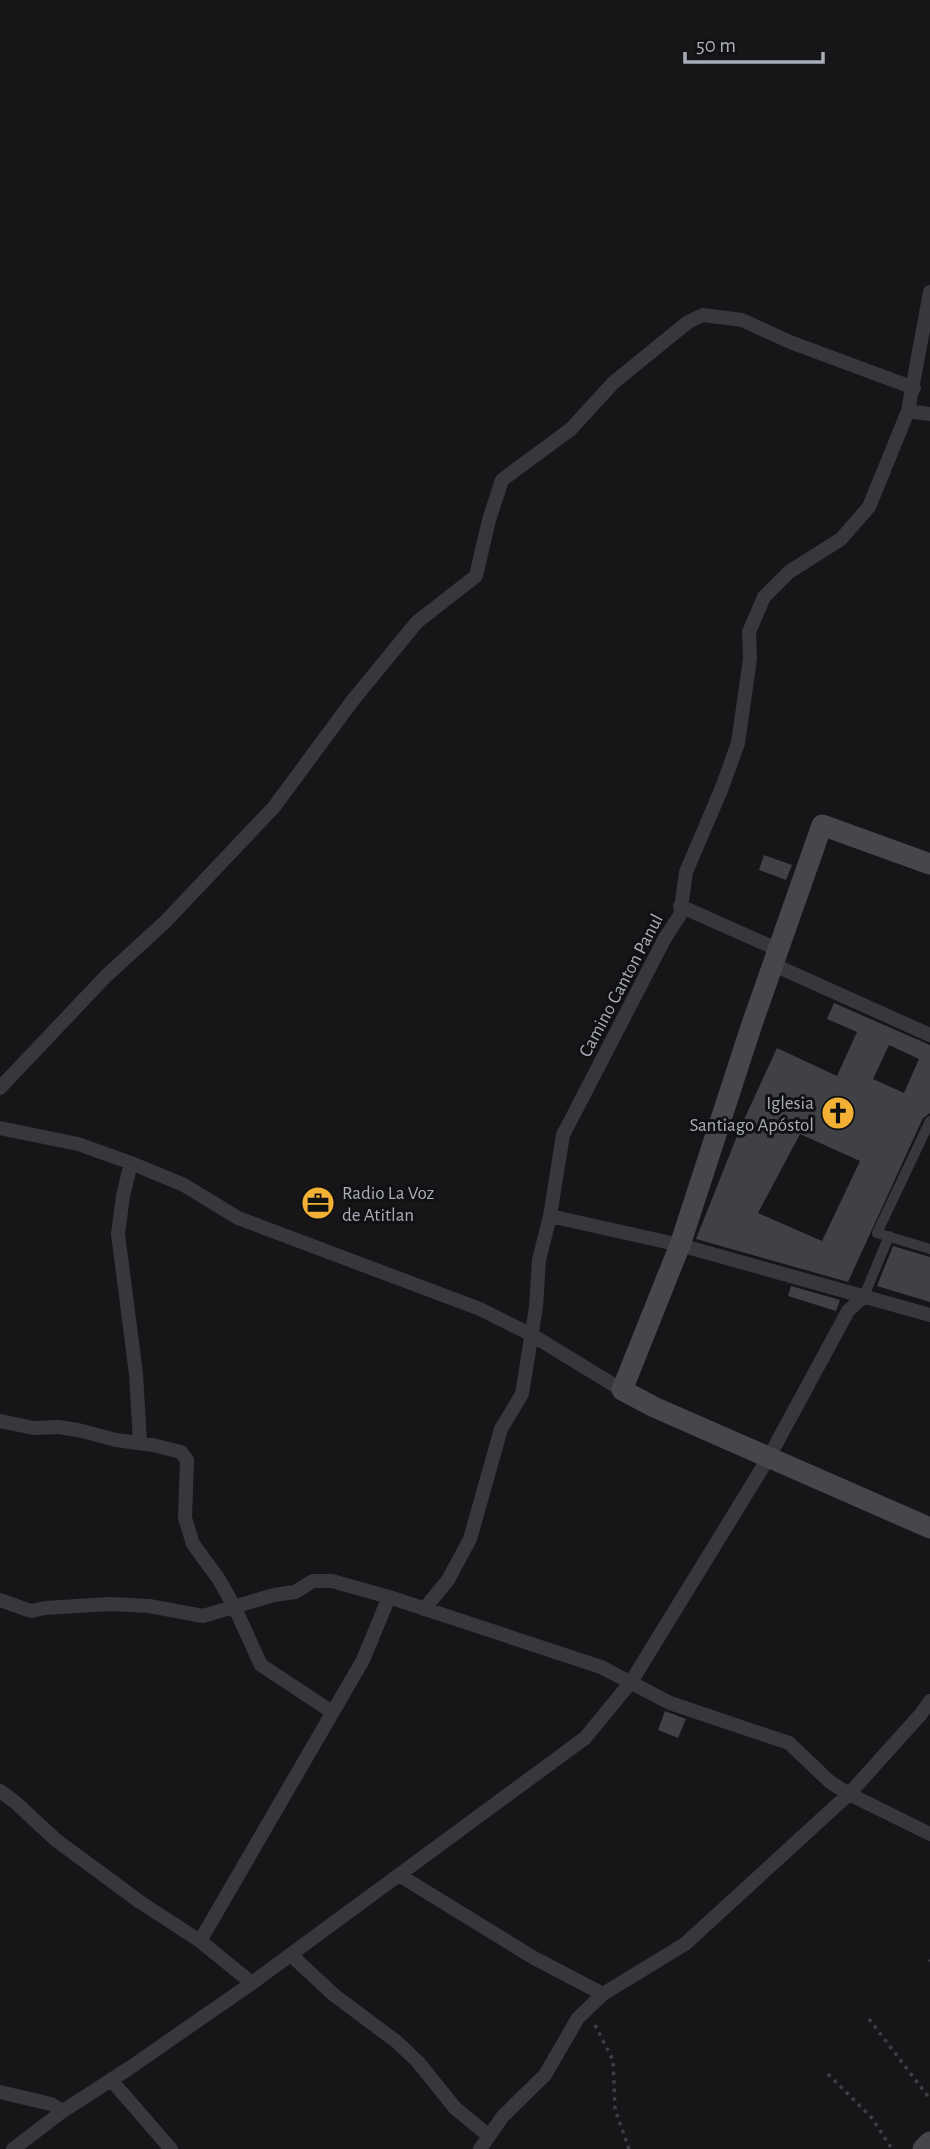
<svg xmlns="http://www.w3.org/2000/svg" width="930" height="2149" viewBox="0 0 930 2149" font-family="'Alegreya Sans',sans-serif">
	<style>
		.building { fill: #404145; fill-rule: evenodd }
		.lines { fill: none; stroke-linecap: round; stroke-linejoin: round }
		.path { stroke: #3d3f44; stroke-width: 3.5; stroke-dasharray: 3.5 5; stroke-linecap: butt }
		.pedestrian { stroke: #37383d; stroke-width: 10 }
		.minor { stroke: #37383d; stroke-width: 14 }
		.secondary { stroke: #45474d; stroke-width: 21 }
		.labels { text-anchor: middle; stroke-width: 6; stroke-linejoin: round; paint-order: stroke }
		.street-label { font-size: 19px; fill: #a8adb8; stroke: #111113 }
		.poi-label { font-size: 19px; fill: #a8adb8; stroke: #111113; text-anchor: end }
	</style>
	<rect width="100%" height="100%" fill="#161618"/>
	<path class="building" d="M764,855l28,10 -6,15 -27,-10z
		M834,1003l96,42v68l-7,5 -75,164 -152,-43 45,-113 36,-78 60,28 20,-44 -30,-13zM889,1045l30,14 -15,34 -31,-14zM800,1134l60,27 -38,80 -64,-28z
		M893,1246l37,11v45l-53,-16z
		M791,1286l49,14 -4,11 -48,-15z
		M665,1711l21,8 -8,19 -20,-8z"/>
	<g class="lines">
		<path class="path" d="M929,1960l1,1
			M869,2019l61,80
			M595,2025l18,35 2,49 14,40
			M828,2074l43,43 21,32"/>
		<path class="pedestrian" d="M930,1121l-53,112 53,16
			M864,1296l25,-60"/>
		<path class="minor" d="M908,411l22,3
			M680,906l99,44
			M774,965l156,70
			M0,1088l105,-111 60,-55 109,-115 79,-107 64,-78 59,-46 13,-56 13,-40 69,-51 42,-46 75,-61 15,-7 39,5 48,22 124,46
			M0,1128l78,16 53,19 53,22 54,33 242,91 52,26 90,55
			M131,1163l-8,33 -5,38 18,140 4,69
			M550,1216l130,29 250,70
			M0,1421l34,7 24,-1 20,3 38,10 37,5 28,7 6,8 -2,58 8,26 25,34 16,28 27,59 71,47
			M0,1600l31,11 14,-3 65,-4 39,2 54,10 71,-21 21,-3 18,-11h19l57,16 212,70 69,36 119,40 41,39 19,12 81,40
			M424,1609l24,-29 22,-41 31,-110 21,-35 14,-87 3,-47 11,-44 13,-81 102,-197 15,-23 6,-43 35,-82 17,-47 12,-84 -1,-27 15,-35 25,-25 52,-33 28,-32 39,-96 22,-119
			M0,1791l15,11 41,38 84,62 60,39 52,42
			M399,1875l135,83 69,36
			M200,1941l163,-281 26,-63
			M291,1955l43,40 63,47 21,20 37,46 34,28
			M111,2080l60,69
			M0,2092l51,12 12,7
			M13,2149l50,-38 68,-44 121,-84 333,-245 46,-56 138,-225 79,-146 16,-15
			M480,2149l23,-33 42,-41 33,-57 25,-24 82,-50 164,-150 72,-80 9,-13"/>
		<path class="secondary" d="M930,864l-108,-39 -70,199 -72,221 -58,145 32,17 276,121
			M923,2149l7,-7"/>
	</g>
	<defs>
		<symbol id="church-disc" viewBox="-11 -11 22 22"><circle r="9.5" fill="#f2b134" stroke="#111113"/><path d="M-1.2-6h2.4v3.5h3.3v2.4h-3.3V6h-2.4V-.1h-3.3v-2.4h3.3Z" fill="#111"/></symbol>
		<symbol id="office-disc" viewBox="-11 -11 22 22"><circle r="9.5" fill="#f2b134" stroke="#111113"/><path d="M-6-3h4V-5.5h4V-3h4V5H-6ZM-1-4.5V-3h2v-1.5ZM-6 0V1H6V0Z" fill="#111"/></symbol>
	</defs>
	<g fill-rule="evenodd">
		<use href="#church-disc" x="819" y="1094" width="38" height="38"/>
		<use href="#office-disc" x="299" y="1184" width="38" height="38"/>
	</g>
	<g class="labels">
		<g class="street-label">
			<text transform="translate(620 985) rotate(-62)" y="7">Camino Canton Panul</text>
		</g>
		<g class="poi-label">
			<text x="814" y="1109">Iglesia<tspan x="814" dy="22">Santiago Apóstol</tspan></text>
			<text x="342" y="1199" text-anchor="start">Radio La Voz<tspan x="342" dy="22">de Atitlan</tspan></text>
		</g>
	</g>
	<path d="M685 52v10h138v-10" fill="none" stroke="#a8adb8" stroke-width="3.5"/>
	<text x="696" y="52" font-size="21" fill="#a8adb8" stroke="#111113" stroke-width="5" paint-order="stroke">50 m</text>
</svg>
